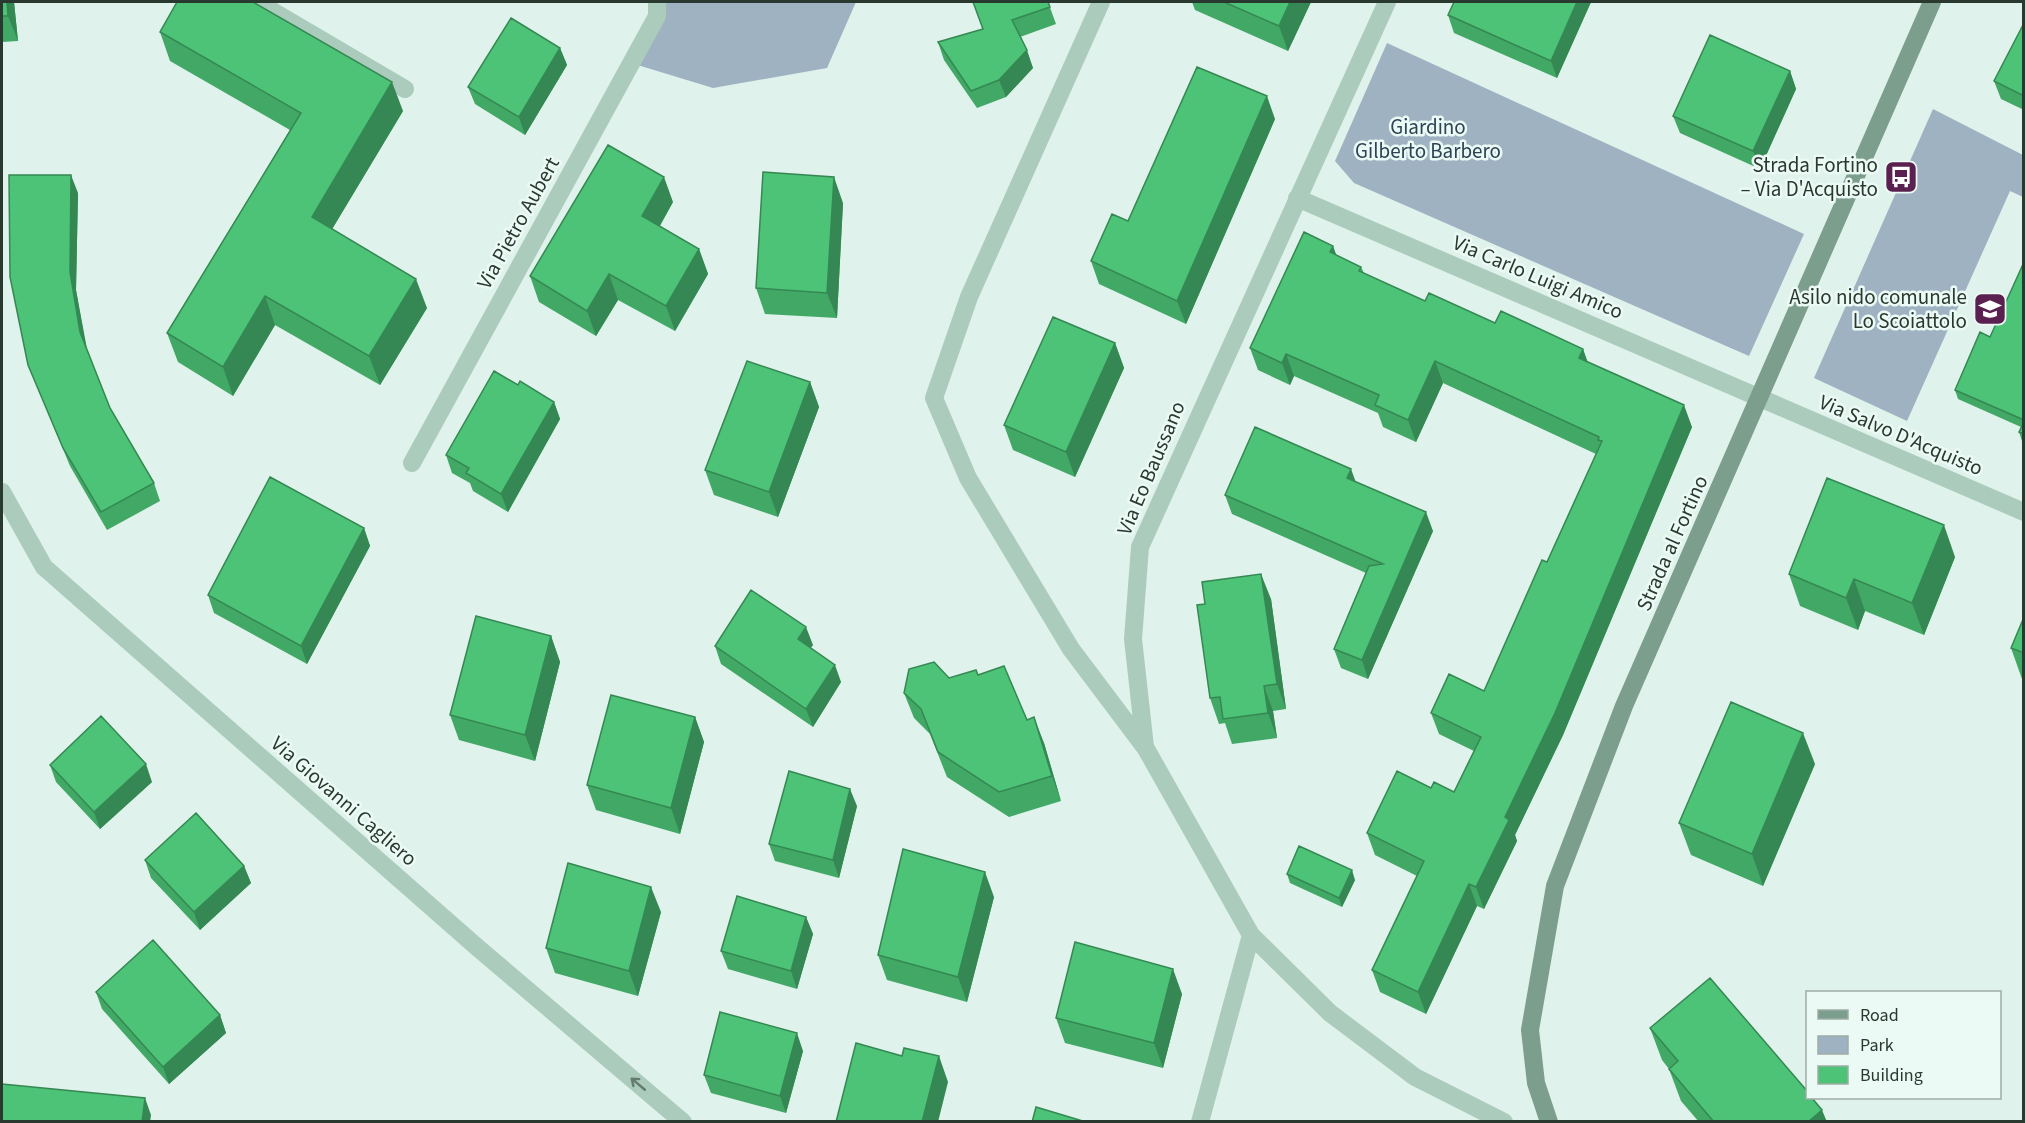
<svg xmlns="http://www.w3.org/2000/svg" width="2025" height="1123" viewBox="0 0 2025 1123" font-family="'Source Sans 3',sans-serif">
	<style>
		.green { fill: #9fb2c2 }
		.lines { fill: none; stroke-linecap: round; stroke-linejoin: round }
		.street { stroke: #abcbbd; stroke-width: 18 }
		.secondary { stroke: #7c9e8c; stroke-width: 18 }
		.wall { fill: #41a865 }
		.shaded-wall { fill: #358853 }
		.building { fill: #4cc376; stroke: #358853; stroke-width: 1.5 }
		.oneway { stroke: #647b6f }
		.labels { text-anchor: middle; stroke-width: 5; stroke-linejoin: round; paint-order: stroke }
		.park-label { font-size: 21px; fill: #2e4356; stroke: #ecfaf5 }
		.poi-label { font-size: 21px; fill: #2a3930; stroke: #ecfaf5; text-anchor: end }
		.street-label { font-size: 21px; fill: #2a3930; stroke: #ecfaf5 }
	</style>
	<rect width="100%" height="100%" fill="#dff2eb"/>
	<path class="green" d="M657,2h199l-29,66 -114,20 -82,-25z
		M1387,43l417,191 -55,122 -395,-173 -19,-22z
		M1933,109l90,46v42l-13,-6 -103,230 -93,-43z"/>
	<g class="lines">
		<path class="street" d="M257,2l148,87
			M1101,2l-132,295 -35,101 34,80 103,171 73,97
			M1387,2l-247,545 -7,92 12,108 106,188 79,78 85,64 89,45
			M1297,198l727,314
			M412,463l245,-447v-14
			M2,492l42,75 434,381 205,174
			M1200,1122l51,-187"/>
		<path class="secondary" d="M1549,1122l-13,-39 -6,-53 25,-144 69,-180 308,-704"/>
	</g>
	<path class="wall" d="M2,2h12l4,39 -16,1z
		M1048,2l8,22 -36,13 13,31 -27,29 -29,11 -33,-48 -6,-18 45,-13z
		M1192,2h119l-23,49 -93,-41z
		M1591,2l-34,76 -103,-45 -6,-18z
		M2024,23v87l-23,-11 -7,-18z
		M160,32l243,79 -71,118 95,79 -47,77 -105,-60 -42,71 -55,-34 -11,-29 123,-203 -120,-69z
		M560,48l7,17 -42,70 -50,-31 -7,-17z
		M1790,71l6,18 -36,80 -80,-36 -7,-17z
		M1275,119l-89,205 -87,-40 -8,-23 37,-40z
		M78,193l-2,97 10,57 24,61 44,75 6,18 -53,29 -37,-64 -42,-101z
		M673,202l-13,24 39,23 9,25 -33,57 -57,-31 -22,36 -57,-34 -9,-26z
		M843,203l-6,115 -72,-4 -9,-26z
		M1333,246l3,9 25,12 3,6 61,28 158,48 4,13 105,65 -129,308 -48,100 2,6 -33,68 -7,-3 -51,108 -46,-22 -8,-22 45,-94 -42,-21 -8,-22 64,-45 23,4 20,-41 -35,-17 -8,-21 53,-22 63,-129 49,-108 -153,-71 -27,59 -33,-15 -5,-14 -84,-37 -4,9 -32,-15 -8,-22z
		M2024,262v180l-2,-1 -3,-9 2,-5 -63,-28 -3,-9 35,-53z
		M1115,343l9,25 -49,109 -62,-27 -9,-25z
		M810,382l9,25 -41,110 -64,-22 -9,-25z
		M518,385l36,17 6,17 -52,93 -35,-21 -3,-8 -18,-10 -6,-18z
		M1355,482l78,49 -65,148 -27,-11 -7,-19 32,-76 -134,-59 -7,-19z
		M364,528l6,18 -63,118 -93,-51 -6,-18z
		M1955,557l-31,78 -59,-24 -7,19 -58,-24 -11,-32z
		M1271,599l15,110 -13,2 4,27 -45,6 -7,-21 -6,1 -9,-26z
		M2024,617v63l-2,-1 -11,-31z
		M551,636l9,26 -25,99 -76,-21 -9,-25z
		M813,645l-3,3 31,34 -28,45 -92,-63 -6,-18z
		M978,675l66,68 17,58 -52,16 -62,-40 -17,-43 -16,-16 -10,-25 45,-15z
		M695,717l9,25 -24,92 -84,-24 -9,-25z
		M1815,764l-52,122 -72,-31 -12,-32z
		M50,765l102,17 -52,47 -44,-47z
		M857,806l-18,72 -64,-17 -6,-17z
		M145,860l99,6 7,17 -51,47 -49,-52z
		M1287,874l68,6 -13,27 -52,-24z
		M994,897l-27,105 -80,-22 -9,-25z
		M661,912l-23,84 -83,-23 -9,-25z
		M806,917l7,17 -16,55 -69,-20 -7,-18z
		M96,992l124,23 6,18 -57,51 -67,-75z
		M1182,994l-19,74 -98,-25 -9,-25z
		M1650,1028l177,94h-128l-18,-21 -12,-32 -7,-9z
		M803,1051l-17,62 -75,-20 -7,-18z"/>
	<path class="shaded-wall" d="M7,2h7l4,39 -10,-25z
		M1290,2h21l-23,49 -9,-25z
		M1577,2h14l-34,76 -6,-17z
		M560,48l7,17 -42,70 -6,-18z
		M1027,50l6,18 -27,29 -7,-17z
		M1790,71l6,18 -36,80 -7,-18z
		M392,82l11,29 -81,135 -10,-29z
		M1267,96l8,23 -89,205 -9,-23z
		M71,175l7,18 -2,97 11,59 -7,-17 -10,-60z
		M664,177l9,25 -22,39 -9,-25z
		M834,177l9,26 -6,115 -10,-25z
		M1333,246l8,22 -11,-16z
		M699,249l9,25 -33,57 -9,-25z
		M609,274l9,26 -22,36 -9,-25z
		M416,279l11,29 -47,77 -11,-29z
		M265,296l10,29 -42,71 -10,-29z
		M1115,343l9,25 -49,109 -9,-25z
		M1583,349l8,22 -12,-13z
		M1286,354l8,22 -4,9 -8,-22z
		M1435,361l8,22 -27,59 -8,-22z
		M810,382l9,25 -41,110 -9,-25z
		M554,402l6,17 -52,93 -7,-18z
		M1684,405l8,22 -129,308 -48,100 2,6 -33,68 -8,-22 29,-70z
		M1351,469l7,19 -11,-10z
		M1426,512l7,19 -65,148 -6,-19z
		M1944,525l11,32 -31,78 -12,-32z
		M364,528l6,18 -63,118 -6,-18z
		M1261,574l10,25 15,110 -9,-25z
		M1854,579l11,32 -7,19 -12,-32z
		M806,627l7,18 -9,12 -6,-18z
		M551,636l9,26 -25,99 -10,-26z
		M835,665l6,17 -28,45 -7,-18z
		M1264,686l9,25 4,27 -9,-25z
		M695,717l9,25 -24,92 -9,-26z
		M1034,717l10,26 17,58 -9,-25z
		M1803,733l12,31 -52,122 -11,-32z
		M146,764l6,18 -52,47 -6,-17z
		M850,789l7,17 -18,72 -6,-18z
		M244,866l7,17 -51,47 -6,-18z
		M1352,870l3,10 -13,27 -3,-9z
		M985,872l9,25 -27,105 -9,-25z
		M1469,884l8,22 -51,108 -8,-22z
		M651,887l10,25 -23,84 -9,-25z
		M806,917l7,17 -16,55 -6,-18z
		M1173,969l9,25 -19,74 -9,-25z
		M220,1015l6,18 -57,51 -6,-17z
		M797,1033l6,18 -17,62 -6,-17z
		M939,1056l9,26 -10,40h-16z
		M145,1098l6,17 -1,7h-8z
		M1822,1110l5,12h-19z"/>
	<path class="building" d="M2,2h5l1,14h-6z
		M177,2h76l139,80 -80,135 104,62 -47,77 -104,-60 -42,71 -56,-34 134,-220 -141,-81z
		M973,2h75l2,5 -38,13 15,30 -28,30 -28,11 -33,-49 45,-13z
		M1224,2h66l-11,24z
		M1454,2h123l-26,59 -103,-46z
		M511,18l49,30 -41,69 -51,-30z
		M2024,23v73l-30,-15z
		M1710,35l80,36 -37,80 -80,-35z
		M1197,67l70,29 -90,205 -86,-40 21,-47 16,7z
		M608,145l56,32 -22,39 57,33 -33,57 -57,-32 -22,37 -57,-35z
		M763,172l71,5 -7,116 -71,-5z
		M9,175h62l-1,97 10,60 30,76 44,75 -53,29 -38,-64 -35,-83 -18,-88z
		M1304,232l29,14 -3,6 31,15 -2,4 66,30 4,-8 66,30 6,-12 82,38 -4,9 105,47 -129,308 -50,104 4,3 -33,67 -7,-3 -51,108 -46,-22 52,-109 -57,-28 30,-62 34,17 3,-6 20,10 27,-55 -50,-24 18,-39 35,17 58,-131 5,2 55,-121 -4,-1 1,-3 -164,-76 -27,59 -33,-15 4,-10 -93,-41 -4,9 -32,-15z
		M2024,262v158l-69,-30 25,-58 10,5z
		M1053,317l62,26 -49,109 -62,-27z
		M747,361l63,21 -41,110 -64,-22z
		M494,371l24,14 2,-4 34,21 -53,92 -35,-21 3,-5 -23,-13z
		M2024,422v12l-5,-2z
		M1255,427l96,42 -4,9 79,34 -64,148 -28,-11 35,-83 14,-2 -158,-69z
		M270,477l94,51 -63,118 -93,-51z
		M1827,478l117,47 -32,78 -58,-24 -8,19 -57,-24z
		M1261,574l16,110 -13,2 4,27 -45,6 -3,-22 -10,1 -13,-93 8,-1 -3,-22z
		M751,590l55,37 -8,12 37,26 -29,44 -91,-63z
		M476,616l75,20 -26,99 -75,-20z
		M2024,617v36l-13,-5z
		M934,662l15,16 27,-8 2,5 26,-9 23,54 7,-3 18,59 -53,16 -61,-40 -17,-43 -17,-16 5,-24z
		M611,695l84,22 -24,91 -84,-23z
		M1731,702l72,31 -51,121 -73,-31z
		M101,716l45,48 -52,48 -44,-47z
		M789,771l61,18 -17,71 -64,-16z
		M196,813l48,53 -50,46 -49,-52z
		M1299,846l53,24 -13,28 -52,-24z
		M903,849l82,23 -27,105 -80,-22z
		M568,863l83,24 -22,84 -83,-23z
		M737,896l69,21 -15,54 -70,-20z
		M153,940l67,75 -57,52 -67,-75z
		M1075,942l98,27 -19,74 -98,-25z
		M1710,978l98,114v6h4l10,12 -14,12h-94l-45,-53 9,-8 -28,-33z
		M720,1012l77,21 -17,63 -76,-21z
		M856,1043l46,13 2,-8 35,8 -17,66h-86z
		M2,1084l143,14 -3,24h-140z
		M1036,1107l50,15h-54z"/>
	<defs><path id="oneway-shaft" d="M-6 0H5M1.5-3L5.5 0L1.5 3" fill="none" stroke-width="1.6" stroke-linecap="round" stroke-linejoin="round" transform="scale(1.5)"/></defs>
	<use class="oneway" href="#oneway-shaft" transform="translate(638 1084) rotate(-140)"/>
	<defs>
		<symbol id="bus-square" viewBox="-11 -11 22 22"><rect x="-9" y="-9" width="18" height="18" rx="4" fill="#5a204f" stroke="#ecfaf5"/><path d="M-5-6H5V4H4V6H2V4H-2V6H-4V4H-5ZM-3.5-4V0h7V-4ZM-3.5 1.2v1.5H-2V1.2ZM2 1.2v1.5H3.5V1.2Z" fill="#fff"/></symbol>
		<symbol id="school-square" viewBox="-11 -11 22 22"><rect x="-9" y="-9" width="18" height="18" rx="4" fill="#5a204f" stroke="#ecfaf5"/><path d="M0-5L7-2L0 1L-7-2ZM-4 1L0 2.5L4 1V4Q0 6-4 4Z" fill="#fff"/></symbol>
	</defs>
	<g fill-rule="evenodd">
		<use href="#bus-square" x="1882" y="158" width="38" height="38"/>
		<use href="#school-square" x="1971" y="290" width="38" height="38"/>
	</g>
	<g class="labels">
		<g class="park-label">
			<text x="1428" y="134">Giardino<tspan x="1428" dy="24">Gilberto Barbero</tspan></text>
		</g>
		<g class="poi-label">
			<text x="1878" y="172">Strada Fortino<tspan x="1878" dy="24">– Via D'Acquisto</tspan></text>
			<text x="1967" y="304">Asilo nido comunale<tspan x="1967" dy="24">Lo Scoiattolo</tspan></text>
		</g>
		<g class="street-label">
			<text transform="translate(518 223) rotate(-61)" y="7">Via Pietro Aubert</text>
			<text transform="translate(1538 277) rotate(23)" y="7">Via Carlo Luigi Amico</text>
			<text transform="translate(1901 435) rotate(23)" y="7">Via Salvo D'Acquisto</text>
			<text transform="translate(1151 468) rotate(-67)" y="7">Via Eo Baussano</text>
			<text transform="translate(1672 543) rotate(-66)" y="7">Strada al Fortino</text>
			<text transform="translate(344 801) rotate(41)" y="7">Via Giovanni Cagliero</text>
		</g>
	</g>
	<rect width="2025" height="1123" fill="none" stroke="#2a3930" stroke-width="6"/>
	<rect x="1806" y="991" width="195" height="108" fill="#ecfaf5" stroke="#9eada6" stroke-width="1.5"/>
	<rect x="1818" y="1010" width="30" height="9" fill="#7c9e8c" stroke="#9eada6" stroke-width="1.5"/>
	<text x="1860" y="1021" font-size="18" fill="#2a3930">Road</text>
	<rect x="1818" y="1036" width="30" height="18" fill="#9fb2c2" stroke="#9eada6" stroke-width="1.5"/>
	<text x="1860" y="1051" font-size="18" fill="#2a3930">Park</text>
	<rect x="1818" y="1066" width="30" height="18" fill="#4cc376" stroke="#9eada6" stroke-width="1.5"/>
	<text x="1860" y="1081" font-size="18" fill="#2a3930">Building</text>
</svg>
